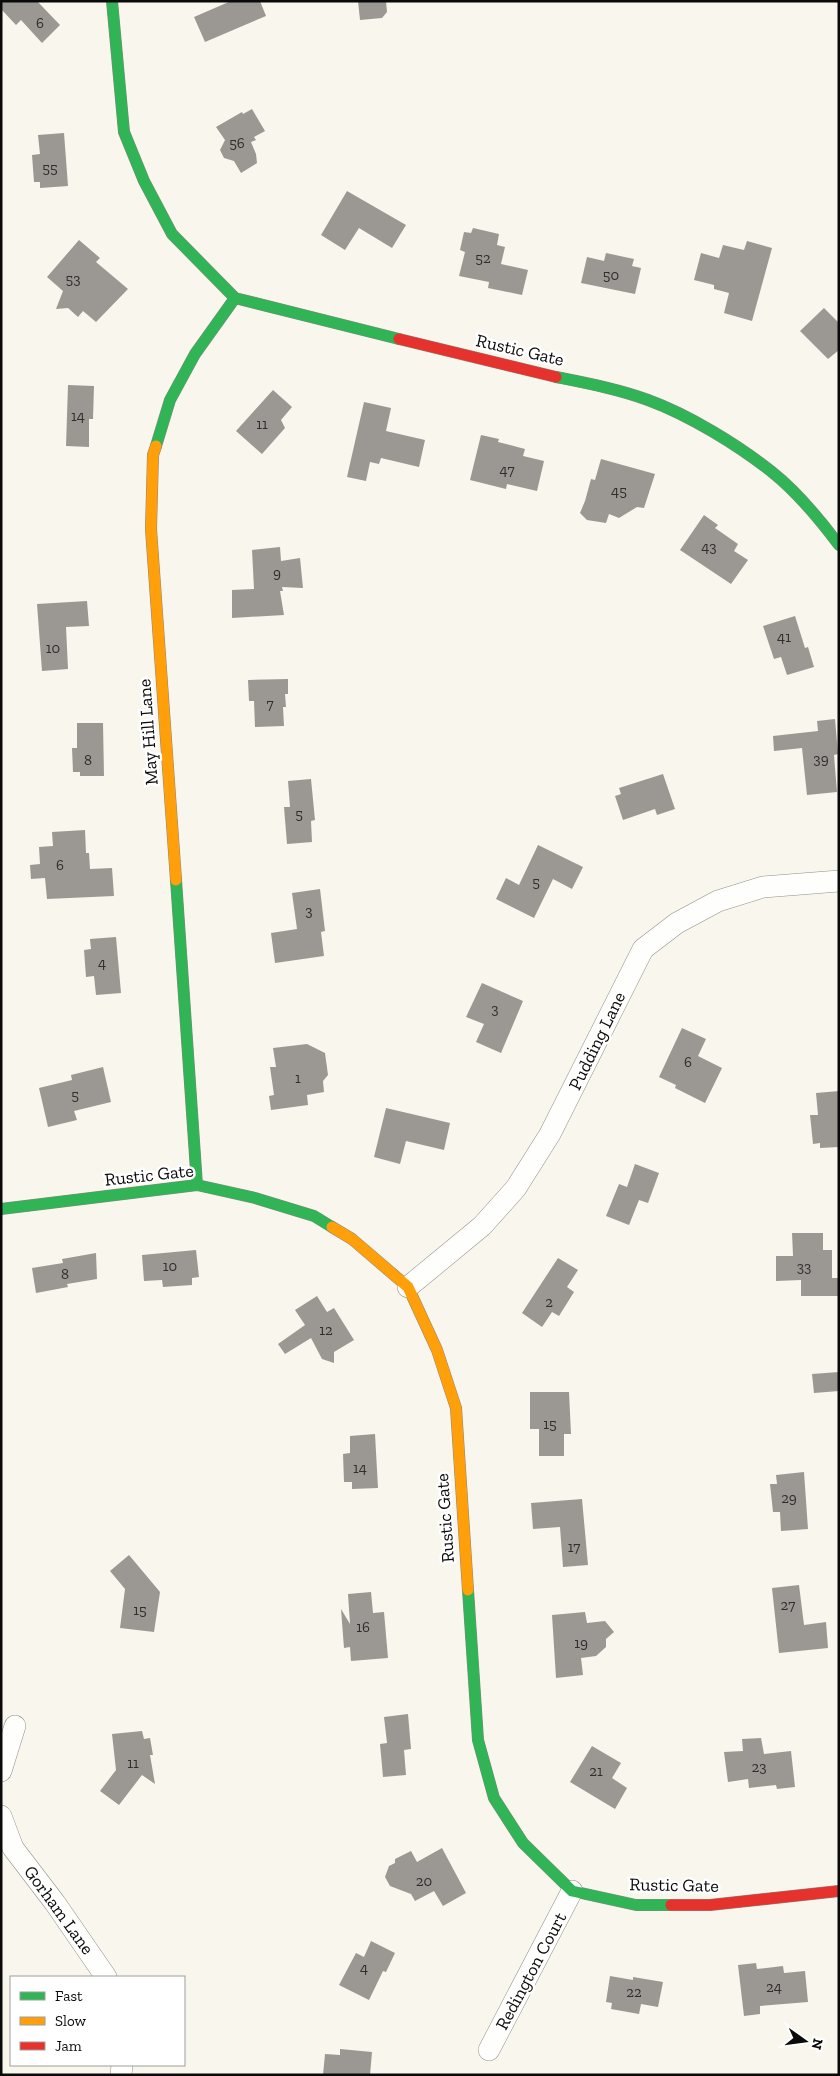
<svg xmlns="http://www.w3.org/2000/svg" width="840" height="2076" viewBox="0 0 840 2076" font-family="'Zilla Slab',serif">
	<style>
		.building { fill: #9b9893 }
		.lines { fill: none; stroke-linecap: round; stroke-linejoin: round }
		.street-casing { stroke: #92908c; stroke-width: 22 }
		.fast-casing { stroke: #888783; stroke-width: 12 }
		.slow-casing { stroke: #888783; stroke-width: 12 }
		.jam-casing { stroke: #888783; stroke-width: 12 }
		.street { stroke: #fefefc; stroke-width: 21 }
		.fast { stroke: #30b455; stroke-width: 11 }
		.slow { stroke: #ff9f0a; stroke-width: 11 }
		.jam { stroke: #e5322d; stroke-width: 11 }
		.labels { text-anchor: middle; stroke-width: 5; stroke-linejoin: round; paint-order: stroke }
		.number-label { font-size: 15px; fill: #2e2e2c }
		.street-label { font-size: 18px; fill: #0a0a0a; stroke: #fff }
	</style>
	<rect width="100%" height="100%" fill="#f9f6ed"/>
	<path class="building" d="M1,1h36l23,24 -18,18 -21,-23 -5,5 -15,-16z
		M231,1h29l6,15 -61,26 -11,-25z
		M358,1h28l1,11 -5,6 -22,2z
		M252,109l13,22 -11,6 2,3 -5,2 5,12 1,9 -16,10 -7,-12 -10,-3 -4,-8 5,-10 -9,-13 26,-15 1,2z
		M64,133l4,53 -28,2v-6h-6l-2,-27 8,-1 -2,-19z
		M347,191l59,34 -14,23 -33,-20 -14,22 -24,-15z
		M473,228l26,6 -2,11 8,2 -4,17 27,6 -6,25 -34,-7 1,-6 -30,-6 6,-24 -5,-2 4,-18 7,1z
		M79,240l21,18 -4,4 32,27 -32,33 -13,-11 -5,6 -10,-9 -12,1 7,-18 -16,-14z
		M747,241l25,7 -20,73 -28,-8 5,-20 -15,-4v-4l-20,-5 7,-27 18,5 4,-13 21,5z
		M606,253l28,6 -2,7 9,2 -6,26 -54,-11 6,-26 17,4z
		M824,308l15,15v27l-11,9 -28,-28z
		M68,385l26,1 -1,33h-4v28l-23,-1z
		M273,390l19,17 -11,13 4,8 -23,26 -26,-23z
		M364,402l27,6 -5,23 39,9 -6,27 -38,-9 -2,6 -9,-2 -4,19 -19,-4z
		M481,435l18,4 -1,3 27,7 -2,7 21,5 -7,30 -30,-7 -1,5 -36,-9z
		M601,459l54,15 -11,34 -7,-1 -18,11 -10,-4 -3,9 -19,-3 -7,-7 5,-12 6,-22 4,1z
		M704,515l14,10 -3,3 23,16 -4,7 14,9 -17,24 -51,-34z
		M280,547l1,14 19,-3 3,30 -21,-1 1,4h-3l4,24 -52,3v-28l22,-1 -2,-39z
		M87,601l2,25 -23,1 2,42 -26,2 -5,-67z
		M795,616l10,32 3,-1 6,20 -27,8 -6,-18 -7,2 -11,-33z
		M288,679v15h-3l1,13h-3l1,19 -29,1 -1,-26h-5l-1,-21z
		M835,719l3,35 -4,1 3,37 -30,3 -5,-47 -28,3 -1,-15 45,-5 -1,-10z
		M77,723h26l1,53h-24v-4h-7l-1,-24h5z
		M663,774l12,35 -18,6 -2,-6 -32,11 -8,-24 6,-2 -2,-6z
		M311,779l4,41 -4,1 1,21 -25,2 -3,-37h6l-2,-26z
		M85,830l1,23h3l1,16 22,-1 2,28 -67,3 -2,-21 -14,1 -1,-14 10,-1 -1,-17 14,-1 -1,-14z
		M538,845l45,22 -11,22 -19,-10 -19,39 -38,-19 10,-21 13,7z
		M320,889l5,42 -4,1 3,24 -49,7 -4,-30 26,-4 -5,-36z
		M116,937l5,56 -25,2 -2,-19 -8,1 -2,-27 7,-1 -1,-10z
		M482,983l41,18 -22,52 -25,-11 8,-18 -18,-7z
		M682,1028l24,11 -8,17 24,12 -17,35 -30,-15 1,-3 -17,-8z
		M307,1044l18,9 3,22 -5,6 1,11 -17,3 1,10 -37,5 -2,-14 5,-1 -4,-28h6l-3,-19z
		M103,1067l8,35 -37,9 3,9 -29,7 -9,-39 33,-8 -1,-5z
		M839,1091v56l-19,1v-5l-7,1 -3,-29h8l-2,-22z
		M386,1108l64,15 -6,27 -38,-9 -6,23 -26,-7z
		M635,1164l24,9 -11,30 -9,-3 -10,25 -23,-9 13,-32 8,3z
		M792,1233h31v17h9v28h6l1,18h-38v-16l-25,1v-25h17z
		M196,1250l3,27 -7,1v7l-29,2 -1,-7 -18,1 -2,-26z
		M96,1253l1,26 -30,5 1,3 -32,6 -4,-25 31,-5 -1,-4z
		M558,1258l20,12 -11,17 7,5 -15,24 -7,-4 -10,15 -20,-14z
		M317,1296l10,16 7,-4 20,32 -20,12v11l-12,-4 -11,-21 -26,16 -7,-10 27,-19 -10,-15z
		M839,1372v19l-25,2 -2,-19z
		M530,1392h39l2,42h-7v22h-25v-27h-9z
		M375,1434l3,54 -26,1v-7h-8l-1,-28 7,-1v-17z
		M804,1472l4,57 -27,2 -1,-19h-7l-3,-28h7l-1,-9z
		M582,1499l6,66 -25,2 -3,-40 -27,2 -2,-26z
		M129,1555l31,37 -6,40 -34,-4 5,-39 -15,-18z
		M799,1585l5,40 22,-3 2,26 -49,5 -7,-65z
		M371,1592l2,21 11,-1 4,46 -37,3 -1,-14 -6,1 -3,-39 9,15 -2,-30z
		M585,1612l2,11 18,-2 9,11 -8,7v8l-10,9 -15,2 2,17 -27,3 -4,-63z
		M408,1714l3,35 -7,1 2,25 -23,2 -3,-33 7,-1 -3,-26z
		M142,1731l2,8 6,-1 3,17h-3l5,29 -13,-9 -23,30 -19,-14 16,-21 -4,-36z
		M761,1738l3,16 27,-3 4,36 -18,2 -1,-4 -27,3 -1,-9 -20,3 -4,-30 19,-1 -1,-12z
		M592,1746l29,17 -9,15 15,10 -12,21 -45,-27z
		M442,1848l24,45 -23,13 -9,-15 -19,10 -4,-7 -21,-8 -5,-9 4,-11 6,-3v-4l16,-8 6,11z
		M371,1941l24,12 -9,19 -3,-1 -14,29 -30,-15 17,-32 8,4z
		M756,1963l1,6 26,-3 1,7 21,-2 3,31 -48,4v8l-16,2 -6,-51z
		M610,1976l23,4v-3l30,5 -5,25 -17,-3 -2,10 -28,-5 1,-6 -6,-1z
		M340,2049l32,3 -2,23h-47l2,-21 15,1z"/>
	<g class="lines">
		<defs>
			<path id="street" d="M408,1287l74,-61 34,-38 34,-54 93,-185 34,-26 41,-22 45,-14 76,-6
				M1,1771l14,-45
				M1,1816l12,32 42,55 51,74
				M489,2050l83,-159
				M121,2075l1,-10"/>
			<path id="fast" d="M112,1l12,131 20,49 28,53 63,64 164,41
				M556,377c30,6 62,12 92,23 41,15 90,45 124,72 24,19 49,49 67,73
				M156,446l14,-46 25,-46 40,-56
				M176,880l21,305
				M1,1209l196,-24 58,13 59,18 18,11
				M468,1590l10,150 16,58 29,45 49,48 64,14h35"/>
			<path id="slow" d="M156,446l-3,9 -2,74 25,351
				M332,1227l20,12 56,48 29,63 19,58 12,182"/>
			<path id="jam" d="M399,339l157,38
				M671,1905h39l129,-14"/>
		</defs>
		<use href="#street" class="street-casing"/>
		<use href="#fast" class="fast-casing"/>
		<use href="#slow" class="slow-casing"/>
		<use href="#jam" class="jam-casing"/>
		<use href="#street" class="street"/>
		<use href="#fast" class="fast"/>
		<use href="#slow" class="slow"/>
		<use href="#jam" class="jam"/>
	</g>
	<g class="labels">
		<g class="number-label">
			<text x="40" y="28">6</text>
			<text x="237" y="148">56</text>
			<text x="50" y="173">55</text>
			<text x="483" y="263">52</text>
			<text x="611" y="280">50</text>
			<text x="73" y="284">53</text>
			<text x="78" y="421">14</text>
			<text x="262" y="429">11</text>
			<text x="507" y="475">47</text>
			<text x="619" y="496">45</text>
			<text x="709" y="552">43</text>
			<text x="277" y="578">9</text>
			<text x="784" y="642">41</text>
			<text x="53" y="653">10</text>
			<text x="270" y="709">7</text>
			<text x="821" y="764">39</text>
			<text x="88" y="765">8</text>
			<text x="299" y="819">5</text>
			<text x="60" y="870">6</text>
			<text x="536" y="887">5</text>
			<text x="309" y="916">3</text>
			<text x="102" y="968">4</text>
			<text x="495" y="1014">3</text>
			<text x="688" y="1067">6</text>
			<text x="298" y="1083">1</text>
			<text x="75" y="1100">5</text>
			<text x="170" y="1271">10</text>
			<text x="804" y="1272">33</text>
			<text x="65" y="1279">8</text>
			<text x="549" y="1307">2</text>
			<text x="326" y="1335">12</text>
			<text x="550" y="1429">15</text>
			<text x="360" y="1473">14</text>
			<text x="789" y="1503">29</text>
			<text x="574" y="1552">17</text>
			<text x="788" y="1610">27</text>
			<text x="140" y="1615">15</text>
			<text x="363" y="1632">16</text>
			<text x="581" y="1648">19</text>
			<text x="133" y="1768">11</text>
			<text x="759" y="1772">23</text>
			<text x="596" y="1776">21</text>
			<text x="424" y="1886">20</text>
			<text x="364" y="1973">4</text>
			<text x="774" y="1992">24</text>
			<text x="634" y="1997">22</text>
		</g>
		<g class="street-label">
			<text transform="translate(520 350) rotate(13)" y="6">Rustic Gate</text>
			<text transform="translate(148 732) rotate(-94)" y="6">May Hill Lane</text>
			<text transform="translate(597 1041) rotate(-64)" y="6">Pudding Lane</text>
			<text transform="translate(149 1175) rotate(-6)" y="6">Rustic Gate</text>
			<text transform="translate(445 1518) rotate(-94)" y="6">Rustic Gate</text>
			<text transform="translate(674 1885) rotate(1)" y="6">Rustic Gate</text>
			<text transform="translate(59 1910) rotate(54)" y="6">Gorham Lane</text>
			<text transform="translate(531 1971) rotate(-62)" y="6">Redington Court</text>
		</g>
	</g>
	<rect width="840" height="2076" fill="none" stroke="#0a0a0a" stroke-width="5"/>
	<rect x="10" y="1976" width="175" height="90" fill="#ffffff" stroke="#9d9d9d"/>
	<rect x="20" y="1992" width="25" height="8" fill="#30b455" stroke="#9d9d9d"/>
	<text x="55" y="2001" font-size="15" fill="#0a0a0a">Fast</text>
	<rect x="20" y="2017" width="25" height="8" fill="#ff9f0a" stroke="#9d9d9d"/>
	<text x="55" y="2026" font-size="15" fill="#0a0a0a">Slow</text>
	<rect x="20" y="2042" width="25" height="8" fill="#e5322d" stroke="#9d9d9d"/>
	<text x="55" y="2051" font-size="15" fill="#0a0a0a">Jam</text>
	<g transform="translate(805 2041) rotate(104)" stroke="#ffffff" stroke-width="4" paint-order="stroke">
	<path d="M0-4L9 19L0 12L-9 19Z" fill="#0a0a0a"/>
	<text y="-8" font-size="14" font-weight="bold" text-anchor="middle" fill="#0a0a0a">N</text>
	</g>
</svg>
